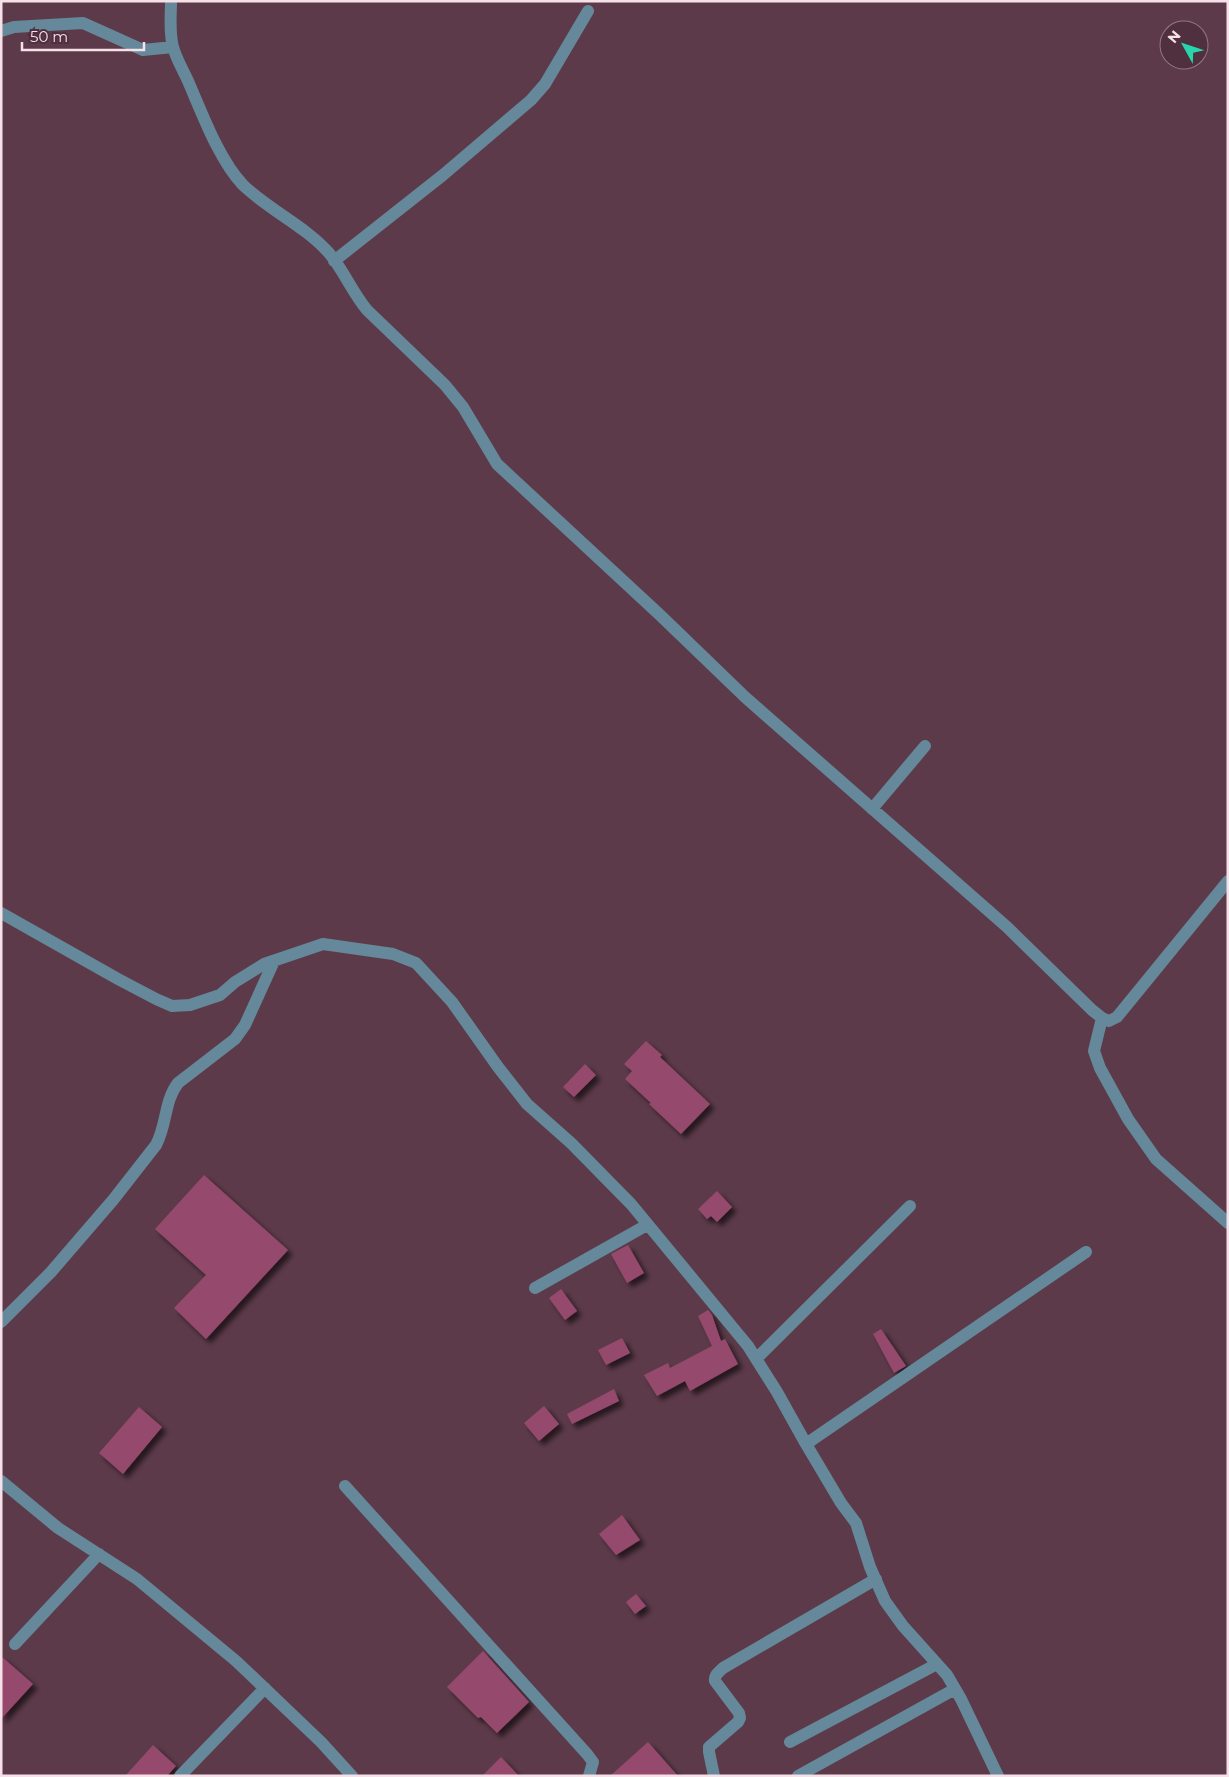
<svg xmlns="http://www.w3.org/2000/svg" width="1229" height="1777" viewBox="0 0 1229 1777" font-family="Montserrat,sans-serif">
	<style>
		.building { fill: #944a6d; filter: url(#shadow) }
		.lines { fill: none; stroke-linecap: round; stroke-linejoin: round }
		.minor { stroke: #65889a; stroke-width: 12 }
	</style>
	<defs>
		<filter id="shadow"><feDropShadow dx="4.5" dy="4.5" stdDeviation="2.5" flood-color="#0009"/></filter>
	</defs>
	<rect width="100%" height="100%" fill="#5c3a49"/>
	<path class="building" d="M646,1041l16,14 -2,2 50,47 -29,30 -32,-30 2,-1 -26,-24 7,-8 -8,-7z
		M585,1064l11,11 -22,22 -11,-10z
		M204,1175l84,75 -82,89 -32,-31 32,-33 -51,-46z
		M717,1191l15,16 -15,15 -6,-6 -4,3 -9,-10z
		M628,1245l16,28 -17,10 -16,-29z
		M561,1289l16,22 -12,9 -16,-22z
		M708,1310l4,5 9,26 4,-2 13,25 -48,27 -5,-10 -28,15 -13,-21 24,-12 2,5 42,-22 -14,-30z
		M881,1329l25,37 -12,7 -21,-39z
		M622,1338l8,15 -24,12 -8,-15z
		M614,1389l5,12 -47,23 -5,-10z
		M544,1406l15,18 -20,17 -15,-18z
		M139,1407l23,20 -39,47 -24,-21z
		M622,1515l18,25 -24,15 -17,-21z
		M636,1594l10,12 -11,8 -9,-12z
		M483,1651l46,51 -32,31 -16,-16 -3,1 -31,-31z
		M1,1656l32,28 -32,35z
		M648,1742l30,34h-68z
		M153,1745l23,21 -9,10h-42z
		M501,1757l18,19h-37z"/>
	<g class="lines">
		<path class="minor" d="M171,1c0,15 -2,31 2,46 3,11 10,23 15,34 14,32 31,79 55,104 26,25 62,41 86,68 15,18 23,39 38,57l78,75 18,22 34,57 163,151 85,82 262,230 85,83 10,8 7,3 8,-4 111,-136
			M1,31l13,-4 69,-4 60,27 30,-3
			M334,261l109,-86 88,-75 14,-16 43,-73
			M872,809l53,-63
			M1,913l117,66 38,20 16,7 18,-1 30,-10 15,-13 29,-18 59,-20 70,10 23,9 36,39 46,65 29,37 44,39 60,61 117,142 29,46 29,52 35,59 15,20 14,44 15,34 18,25 44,49 14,24 37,77
			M1102,1018l-8,33 6,17 28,51 28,40 72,64
			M535,1288l112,-63
			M1,1322l50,-50 62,-72 43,-55c11,-20 8,-44 22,-62l57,-44 10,-14 29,-64
			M756,1359l154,-153
			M806,1444l280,-192
			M1,1481l57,47 79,51 99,82 85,81 31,34
			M345,1486l242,268 6,8 -4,14
			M15,1644l84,-90
			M790,1742l147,-78
			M180,1776l85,-88
			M714,1776l-5,-24v-5l29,-25 2,-4 -1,-5 -24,-32c-1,-6 4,-9 8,-13l153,-89
			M798,1776l157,-87"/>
	</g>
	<rect width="1229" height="1777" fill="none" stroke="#f7e1e9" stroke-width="5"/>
	<g transform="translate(1184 45) rotate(310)"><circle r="24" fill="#50303e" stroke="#937782"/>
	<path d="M0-4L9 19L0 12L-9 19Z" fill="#29d5ad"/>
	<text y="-8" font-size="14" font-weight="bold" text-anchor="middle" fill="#f7e1e9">N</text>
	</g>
	<path d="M22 42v8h122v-8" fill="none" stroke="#f7e1e9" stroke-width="2.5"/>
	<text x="30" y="42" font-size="15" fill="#f7e1e9" stroke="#50303e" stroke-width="4" paint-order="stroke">50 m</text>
</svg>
